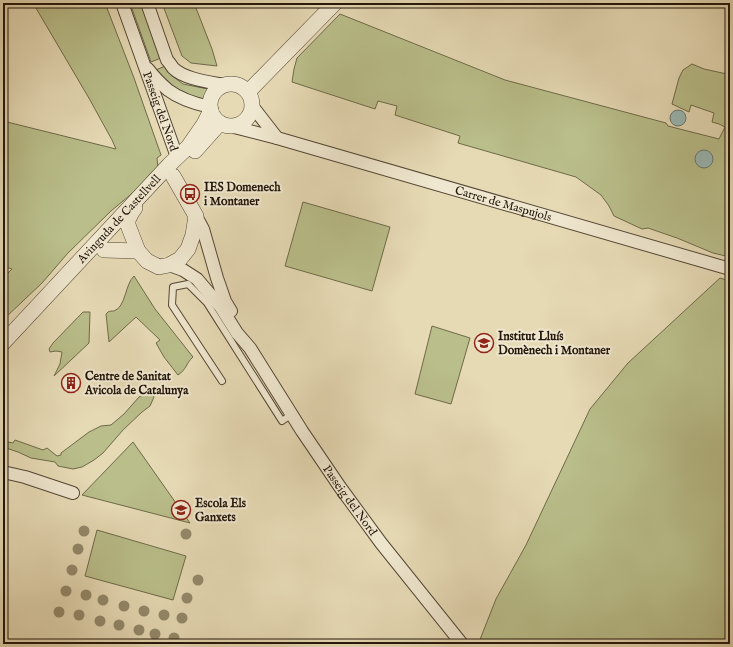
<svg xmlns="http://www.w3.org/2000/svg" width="733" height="647" viewBox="0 0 733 647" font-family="'IM FELL English',serif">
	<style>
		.green { fill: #b9be8a; stroke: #6e6a4a }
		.water { fill: #99b9b6; stroke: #6a7871 }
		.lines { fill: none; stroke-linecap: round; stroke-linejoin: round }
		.service-casing { stroke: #544735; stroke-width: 8 }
		.minor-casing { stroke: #544735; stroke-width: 14 }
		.tertiary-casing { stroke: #544735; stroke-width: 16 }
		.service { stroke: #efe7cf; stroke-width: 6 }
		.minor { stroke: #efe7cf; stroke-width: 12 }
		.tertiary { stroke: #efe7cf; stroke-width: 15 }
		.tree { fill: #948a6c }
		.labels { text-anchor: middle; stroke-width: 4; stroke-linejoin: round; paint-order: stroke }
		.street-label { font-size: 12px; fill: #23160a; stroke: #efe7cf }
		.poi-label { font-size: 12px; font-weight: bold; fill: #23160a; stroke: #efe7cf; text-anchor: start }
	</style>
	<rect width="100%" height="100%" fill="#e6dab5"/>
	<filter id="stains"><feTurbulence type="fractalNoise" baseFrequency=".005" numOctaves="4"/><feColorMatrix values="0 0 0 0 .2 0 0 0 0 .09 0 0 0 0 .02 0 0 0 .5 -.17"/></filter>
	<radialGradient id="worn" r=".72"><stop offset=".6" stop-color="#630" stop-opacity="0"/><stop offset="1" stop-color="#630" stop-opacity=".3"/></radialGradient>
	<path class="green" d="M33,3h72l29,75 27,77 -4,3 1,10 -17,18 -30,25 -43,42 -26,30 -36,34 -3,-3v-36l9,-9 -9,-3v-145l113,28 -4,-9 -22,-40z
		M130,3h11l20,55 -10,4z
		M162,3h32l18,46 5,17 -26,-3 -9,-7z
		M340,14l165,66 161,43 2,3 51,13 6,-12 -6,-3 -7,-2 2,-9 -23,-8 -2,7 -17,-8 7,-26 4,-8 9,-6 12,5 23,5 1,8h2v175l-17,-4 -36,-15 -29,-10 -6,1 -28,-13 -5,-10 -8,-11 -25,-18 -118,-34 2,-7 -65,-21 2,-9 -19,-5 -3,8 -83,-27 2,-13 3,-11z
		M165,66l6,9 12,9 25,5 -5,12c-21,-8 -34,-12 -47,-31z
		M303,202l87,25 -18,64 -87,-25z
		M134,276l21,33 38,48c-7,6 -6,12 -15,18l-14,-18 -8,-14 4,-3 -24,-23 -27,25 -3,-28 2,-2c2,-1 4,-1 6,-1 12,-4 11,-27 20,-35z
		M720,278l10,3v363h-249l-2,-2 17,-43 30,-54 64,-136 38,-46z
		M83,312h7l-1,31 -35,33 6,-12 2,-12 -6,-1 -6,1 -1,-3 4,-6z
		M432,326l38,12 -19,66 -36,-10z
		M149,392l4,1 1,4 -4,9 -8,6 -19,18 -20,23 -9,7 -12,7 -9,2 -15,-3 -3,-4 -24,-4 -13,-6 -15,-5v-6l10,2 2,-3 28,10 4,-2 10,8 4,-1v-2l28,-21 12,-6 10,-1 13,-11 15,-17z
		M133,442l57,81 -108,-28z
		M97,530l89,26 -13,44 -88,-24z"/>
	<path class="water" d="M670 118a8 8 0 1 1 16 0a8 8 0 1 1-16 0Z
		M695 159a9 9 0 1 1 18 0a9 9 0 1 1-18 0Z"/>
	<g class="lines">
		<defs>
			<path id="service" d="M222,381l-50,-76 1,-18 15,-3 19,19 75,118 10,-7"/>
			<g id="minor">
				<path id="s1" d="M122,3l55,154"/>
				<path d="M147,3l20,57c2,2 4,5 6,8 11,11 36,14 51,17"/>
				<path d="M148,69c6,8 13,15 20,21 12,9 28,14 42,17"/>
				<path d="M253,107l24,31"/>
				<path id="s2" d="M234,127l43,11 453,131"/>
				<path d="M196,216l7,13 14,49 8,23 6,10"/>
				<path id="s3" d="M169,265l14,5 14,9 23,27 17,27 13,15 52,83 38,56 41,56 81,101"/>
				<path d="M3,472l22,5 48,16"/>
			</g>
			<g id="tertiary">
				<circle cx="231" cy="105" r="21"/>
				<path d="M248,92l87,-89"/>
				<path d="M195,151l25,-28"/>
				<path d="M135,208l-3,4 -4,8v5l10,26 9,10 12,6 10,-2 11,-6 8,-10 5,-14 3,-19 -23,-40"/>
				<path d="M104,250l34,1"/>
				<path id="s4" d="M3,343l166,-178 19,-18 16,-23 7,-14"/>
			</g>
		</defs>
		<use href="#service" class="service-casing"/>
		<use href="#minor" class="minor-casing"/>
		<use href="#tertiary" class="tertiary-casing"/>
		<use href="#service" class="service"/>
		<use href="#minor" class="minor"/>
		<use href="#tertiary" class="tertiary"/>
	</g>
	<g class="tree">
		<circle cx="84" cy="531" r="5.5"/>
		<circle cx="186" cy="534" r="5.5"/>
		<circle cx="78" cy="549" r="5.5"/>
		<circle cx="72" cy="570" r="5.5"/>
		<circle cx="198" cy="580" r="5.5"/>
		<circle cx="66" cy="591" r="5.5"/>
		<circle cx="86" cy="595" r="5.5"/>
		<circle cx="187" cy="598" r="5.5"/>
		<circle cx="103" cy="600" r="5.5"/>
		<circle cx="124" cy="606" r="5.5"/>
		<circle cx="144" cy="611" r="5.5"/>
		<circle cx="59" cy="612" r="5.5"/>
		<circle cx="79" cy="615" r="5.5"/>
		<circle cx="164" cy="615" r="5.5"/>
		<circle cx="182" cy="618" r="5.5"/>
		<circle cx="100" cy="621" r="5.5"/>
		<circle cx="119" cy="625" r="5.5"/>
		<circle cx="139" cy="630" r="5.5"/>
		<circle cx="155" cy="634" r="5.5"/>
		<circle cx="174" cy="638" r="5.5"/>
	</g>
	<defs>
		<symbol id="bus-ring" viewBox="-11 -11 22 22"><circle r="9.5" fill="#efe7cf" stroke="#8f2418" stroke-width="1.5"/><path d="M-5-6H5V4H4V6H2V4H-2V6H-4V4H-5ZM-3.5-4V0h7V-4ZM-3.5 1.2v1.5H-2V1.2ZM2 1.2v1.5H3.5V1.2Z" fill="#8f2418"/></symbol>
		<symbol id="school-ring" viewBox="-11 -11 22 22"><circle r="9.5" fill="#efe7cf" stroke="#8f2418" stroke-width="1.5"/><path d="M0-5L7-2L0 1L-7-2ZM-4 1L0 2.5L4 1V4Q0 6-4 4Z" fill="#8f2418"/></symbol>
		<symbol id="building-ring" viewBox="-11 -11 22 22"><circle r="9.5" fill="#efe7cf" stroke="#8f2418" stroke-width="1.5"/><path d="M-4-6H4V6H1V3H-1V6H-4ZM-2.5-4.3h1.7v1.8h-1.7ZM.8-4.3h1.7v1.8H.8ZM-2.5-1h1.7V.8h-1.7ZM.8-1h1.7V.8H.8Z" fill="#8f2418"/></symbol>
	</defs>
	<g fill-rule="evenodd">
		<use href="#bus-ring" x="179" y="183" width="22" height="22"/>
		<use href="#school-ring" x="473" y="332" width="22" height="22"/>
		<use href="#building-ring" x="60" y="372" width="22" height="22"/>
		<use href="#school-ring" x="170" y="499" width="22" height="22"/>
	</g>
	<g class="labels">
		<g class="street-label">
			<text dy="4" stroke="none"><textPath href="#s1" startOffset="115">Passeig del Nord</textPath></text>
			<text dy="4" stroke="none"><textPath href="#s2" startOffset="280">Carrer de Maspujols</textPath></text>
			<text dy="4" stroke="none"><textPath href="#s4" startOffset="170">Avinguda de Castellvell</textPath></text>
			<text dy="4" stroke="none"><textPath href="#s3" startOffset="301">Passeig del Nord</textPath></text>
		</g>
		<g class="poi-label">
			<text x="204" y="191">IES Domenech<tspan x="204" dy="14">i Montaner</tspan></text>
			<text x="498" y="340">Institut Lluís<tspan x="498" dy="14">Domènech i Montaner</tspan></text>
			<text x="85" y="380">Centre de Sanitat<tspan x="85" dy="14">Avicola de Catalunya</tspan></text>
			<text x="195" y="507">Escola Els<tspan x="195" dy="14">Ganxets</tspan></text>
		</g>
	</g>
	<rect width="733" height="647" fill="none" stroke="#e6dab5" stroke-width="16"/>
	<rect x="4" y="4" width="725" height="639" fill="none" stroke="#23160a" stroke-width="2"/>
	<rect x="8" y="8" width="717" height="631" fill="none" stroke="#23160a"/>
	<rect width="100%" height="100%" filter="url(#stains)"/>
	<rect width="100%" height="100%" fill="url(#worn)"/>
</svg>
